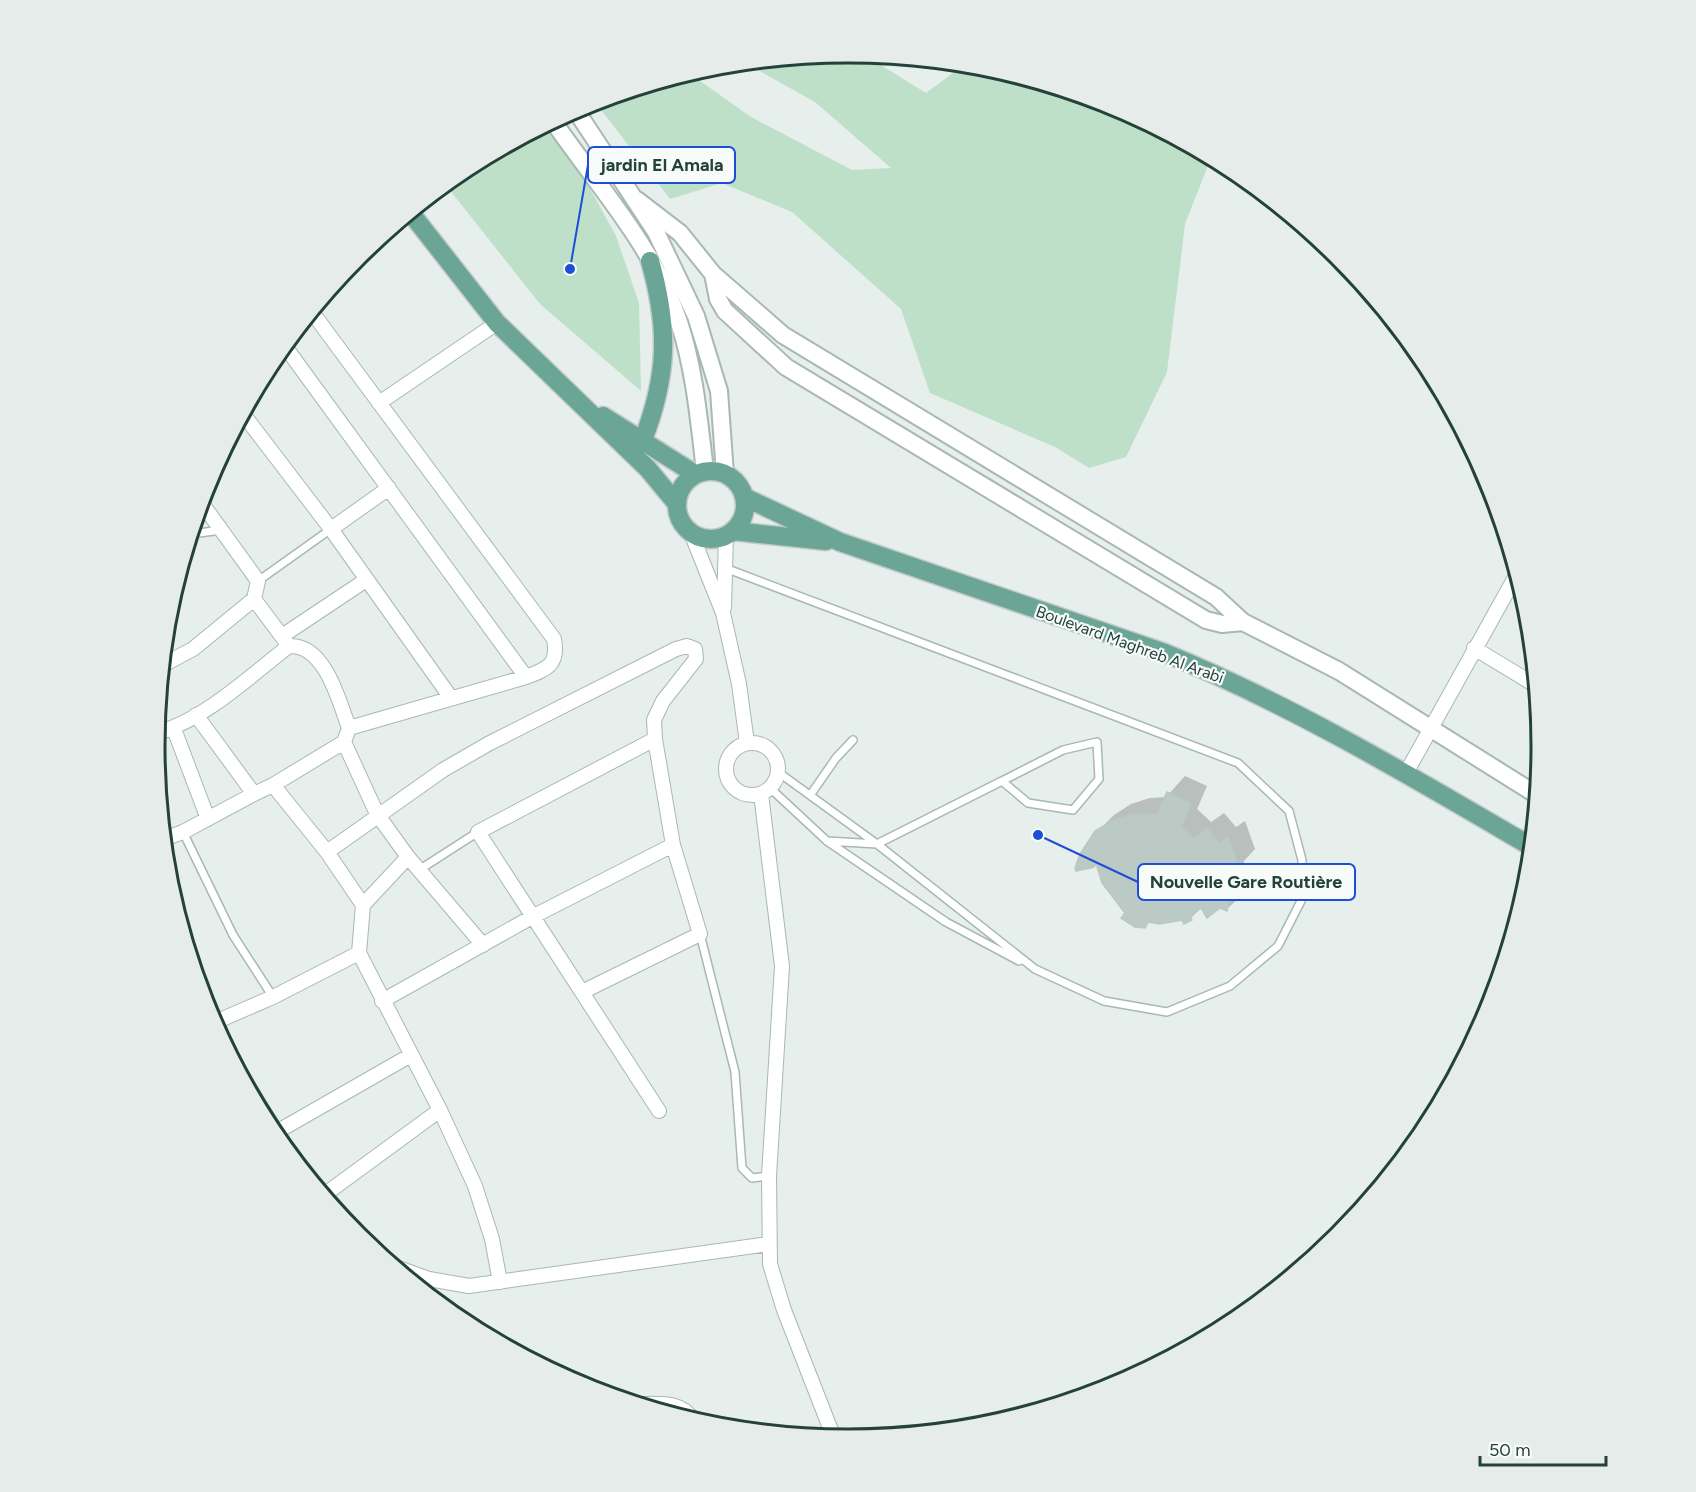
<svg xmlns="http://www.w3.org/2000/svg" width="1696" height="1492" viewBox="0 0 1696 1492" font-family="Figtree,sans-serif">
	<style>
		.green { fill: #bfe0c8 }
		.shadow { fill: #0003 }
		.building { fill: #bbcac4; stroke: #b8c9c2; stroke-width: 1.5 }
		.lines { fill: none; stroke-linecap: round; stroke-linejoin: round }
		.service-casing { stroke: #a8b8b2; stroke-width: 10 }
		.minor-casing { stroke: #a8b8b2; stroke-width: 16 }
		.tertiary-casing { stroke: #a8b8b2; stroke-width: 20 }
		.primary-casing { stroke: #c2cac8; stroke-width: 21 }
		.service { stroke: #fff; stroke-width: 7 }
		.minor { stroke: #fff; stroke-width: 14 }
		.tertiary { stroke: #fff; stroke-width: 16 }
		.primary { stroke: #6aa596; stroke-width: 18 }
		.labels { text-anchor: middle; stroke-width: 4.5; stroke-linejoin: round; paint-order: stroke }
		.street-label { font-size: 16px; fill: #24423a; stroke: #f7fbf9 }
		.rim { fill: none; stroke: #24423a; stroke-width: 3 }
		.leader { fill: none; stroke: #1d4ed8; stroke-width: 2 }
		.callout-dot { fill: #1d4ed8; stroke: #f7fbf9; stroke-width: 2 }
		.callout { fill: #f7fbf9; stroke: #1d4ed8; stroke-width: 2 }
		.callout-label { font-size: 18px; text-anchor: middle; font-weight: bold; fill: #24423a }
	</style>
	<rect width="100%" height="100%" fill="#e6efeb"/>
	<path class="green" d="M848,53l15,1 63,39 39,-29 19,2 130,39 97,53 -26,66 -18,148 -41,85 -37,11 -34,-21 -125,-54 -29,-84 -109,-97 -70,-29 -52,16 -75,-97 94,-29 62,44 101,53 39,-2 -76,-66 -70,-39z
		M550,123l21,31 45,82 23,67 2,88 -101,-87 -95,-120 18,-15z"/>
	<path class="shadow" d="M1185,776l22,10 -10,23 14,13 13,-9 12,14 9,-6 10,28 -11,12v32l-17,16 -7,-3 -18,1 -11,11 -41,3 -5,5 -18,-13 -30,-81 17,-17 17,-11 19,-6 16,-1z"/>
	<path class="building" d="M1167,792l24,11 -10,24 13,11 13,-10 12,15 9,-6 11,31 -12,5 2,25 -2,13 -7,-3 -13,10 -6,-10 -11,8 2,4 -8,4 -2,-4 -22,4 -12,-2 -3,6 -10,-1 -14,-9 4,-5 -23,-30 -6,-20 -2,4 -18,4 -1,-3 5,-14 15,-23 17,-10 20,-7h25z"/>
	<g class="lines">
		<defs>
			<path id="service" d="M191,534l31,-4
				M725,568l513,195 51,48 13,49 -1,41 -23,45 -48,40 -63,26 -63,-11 -69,-32 -158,-125 -99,-72
				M258,581l73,-52
				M1097,742l2,37 -26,31 -45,-7 -26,-22 61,-31z
				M770,788l57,53 119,81 73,39
				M811,794l25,-36 17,-18
				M183,832l50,103 40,62
				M827,841l50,3 125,-63
				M419,870l59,-38
				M700,934l35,138 7,96 10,10 17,-2"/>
			<path id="minor" d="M312,312l242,327c5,26 -7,30 -28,38l-177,51
				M284,345l242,332
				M379,403l118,-80
				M243,414l88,115 120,169
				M201,502l57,79 -4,18 35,47c36,-2 50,55 60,82l-5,14 33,72 31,43 75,88
				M331,529l58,-41
				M691,533l32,80 16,71 8,59
				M724,608l2,-73
				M282,636l84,-56
				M1474,648l61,37
				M163,665l30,-16 61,-50
				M196,715l58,79 19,-9 54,67 36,53
				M174,729l34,90
				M156,733c47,-12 94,-57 133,-87
				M655,739l-177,93 181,279
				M726 769a26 26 0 1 1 52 0a26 26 0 1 1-52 0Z
				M1406,773l111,-199
				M273,785l71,-43
				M761,794l21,172 -13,210 1,88 14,46 50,128
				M164,839l19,-7 71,-38
				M327,852l116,-82 45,-26 188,-95 11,-3 8,3 1,10 -33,42 -9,19 1,19 18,106 27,89 -118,58
				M408,857l-45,48 -4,48 81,157 35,76 17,53 8,43
				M382,1001l150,-84 141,-72
				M213,1023l60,-26 86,-44
				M246,1083l45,72
				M273,1134l138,-79
				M324,1195l116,-85
				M393,1266l36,13 40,7 299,-42
				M640,1404c19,0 43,-3 53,16"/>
			<path id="tertiary" d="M575,109l81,123 40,84 23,75 6,83
				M553,121c44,64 101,126 126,201 16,49 20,99 26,149
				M637,200l43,33 33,41 70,61 433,262 27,25 96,49 198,124
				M713,274l5,25 7,12 61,56 420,253 16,4 21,-2"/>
			<path id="primary" d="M410,212l87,111 151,146 29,35
				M603,416l92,58
				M643,440c25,-65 26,-112 7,-179
				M677 505a34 34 0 1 1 68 0a34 34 0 1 1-68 0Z
				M744,497l96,45 325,111c129,53 247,124 367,194
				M733,531l93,10"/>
		</defs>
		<use href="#service" class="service-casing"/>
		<use href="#minor" class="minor-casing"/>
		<use href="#tertiary" class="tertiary-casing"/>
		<use href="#primary" class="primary-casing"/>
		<use href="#service" class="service"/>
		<use href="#minor" class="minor"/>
		<use href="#tertiary" class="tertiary"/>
		<use href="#primary" class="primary"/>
	</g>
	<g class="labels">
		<g class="street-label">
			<text transform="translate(1130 644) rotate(20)" y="6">Boulevard Maghreb Al Arabi</text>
		</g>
	</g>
	<path d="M0 0H1696V1492H0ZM165 746a683 683 0 1 1 1366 0a683 683 0 1 1-1366 0Z" fill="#e6ecea" fill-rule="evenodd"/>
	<path class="rim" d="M165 746a683 683 0 1 1 1366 0a683 683 0 1 1-1366 0Z"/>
	<path class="leader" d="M570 269L588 165M1038 835L1138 882"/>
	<g class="callout-dot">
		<circle cx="570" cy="269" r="6"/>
		<circle cx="1038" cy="835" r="6"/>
	</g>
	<g class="callout">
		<rect x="588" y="147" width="147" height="36" rx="6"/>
		<rect x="1138" y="864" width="217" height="36" rx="6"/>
	</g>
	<g class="callout-label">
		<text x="662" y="171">jardin El Amala</text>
		<text x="1246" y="888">Nouvelle Gare Routière</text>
	</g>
	<path d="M1480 1456v9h126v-9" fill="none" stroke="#24423a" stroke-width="3"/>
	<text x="1489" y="1456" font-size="18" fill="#24423a" stroke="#f7fbf9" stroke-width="4.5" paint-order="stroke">50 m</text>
</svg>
